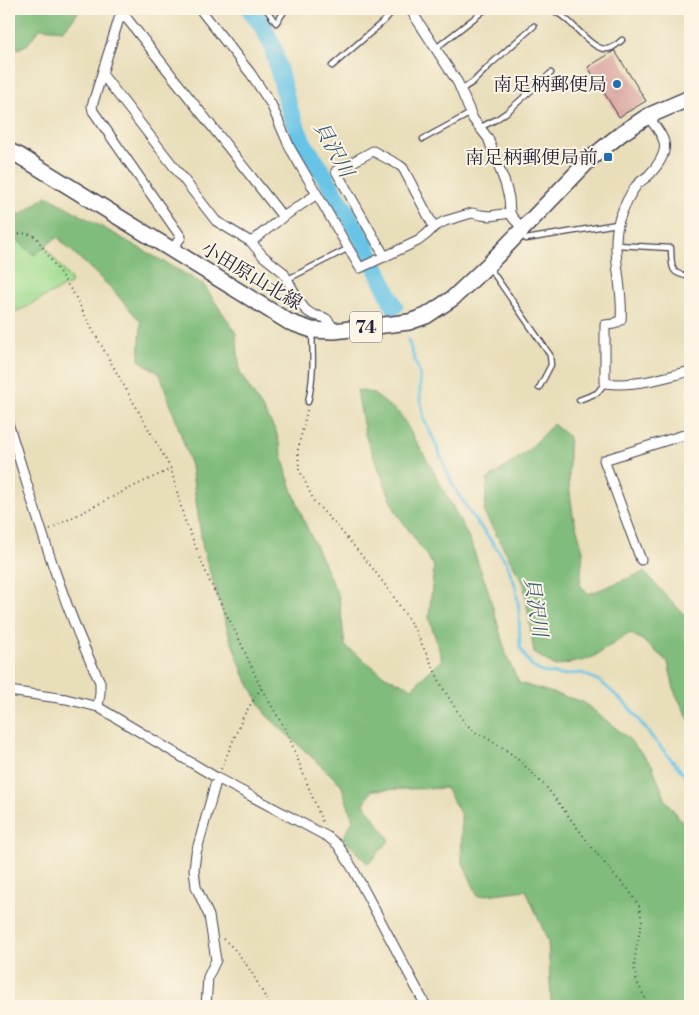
<svg xmlns="http://www.w3.org/2000/svg" width="699" height="1015" viewBox="0 0 699 1015" font-family="'Libre Bodoni','Noto Serif JP',serif">
	<style>
		.green { fill: #a1dd91; stroke: #628066 }
		.forest { fill: #80bc7b; stroke: #516f5b }
		.lines { fill: none; stroke-linecap: round; stroke-linejoin: round }
		.stream { stroke: #68c4e6; stroke-width: 3 }
		.river { stroke: #68c4e6; stroke-width: 18 }
		.building { fill: #d8a19d }
		.service-casing { stroke: #403e4e; stroke-width: 7 }
		.minor-casing { stroke: #403e4e; stroke-width: 11 }
		.primary-casing { stroke: #403e4e; stroke-width: 18 }
		.path { stroke: #403e4e; stroke-width: 2; stroke-dasharray: 1 4; stroke-linecap: butt }
		.service { stroke: #fff; stroke-width: 4.5 }
		.minor { stroke: #fff; stroke-width: 9 }
		.primary { stroke: #fff; stroke-width: 15 }
		.poi-dot { fill: #1f6fb2; stroke: #fcf5e5; stroke-width: 2 }
		.labels { text-anchor: middle; stroke-width: 4; stroke-linejoin: round; paint-order: stroke }
		.shield { fill: #fcf5e5; stroke: #63616e; stroke-width: 1 }
		.shield-label { font-size: 18px; font-weight: bold; fill: #22223b }
		.poi-label { font-size: 19px; fill: #22223b; stroke: #fcf5e5; text-anchor: end }
		.street-label { font-size: 19px; fill: #22223b; stroke: #fcf5e5 }
		.water-label { font-size: 20px; font-style: italic; fill: #3a5b77; stroke: #fcf5e5 }
	</style>
	<rect width="100%" height="100%" fill="#fcf5e5"/>
	<filter id="ink" filterUnits="userSpaceOnUse"><feTurbulence type="fractalNoise" baseFrequency=".02" numOctaves="2"/><feDisplacementMap in="SourceGraphic" scale="10" xChannelSelector="R" yChannelSelector="G"/><feConvolveMatrix kernelMatrix="1 2 1 2 8 2 1 2 1" color-interpolation-filters="sRGB"/></filter>
	<filter id="wash" filterUnits="userSpaceOnUse"><feTurbulence type="fractalNoise" baseFrequency=".0096" numOctaves="4" result="noise"/><feDisplacementMap in="SourceGraphic" scale="20" xChannelSelector="R" yChannelSelector="G"/><feGaussianBlur stdDeviation="1.12" result="paint"/><feColorMatrix in="noise" values="0 0 0 0 0 0 0 0 0 0 0 0 0 0 0 0 0 1.4 0 .05"/><feComposite in="paint" operator="in"/></filter>
	<g filter="url(#wash)">
		<rect width="100%" height="100%" fill="#e9deba"/>
		<path class="green" d="M9,202l4,3 58,75 -1,4 -38,19 -3,3 -20,8z"/>
		<path class="forest" d="M13,9h67l-6,9 -11,12 -23,-2 -12,16 -12,6c-5,-14 -11,-27 -3,-41z
			M47,196l156,88 33,49 4,40 36,58 12,47 16,43 35,76 6,49 40,30 27,12 30,-29 -13,-41 5,-52 -38,-54 -31,-78 -8,-44 15,3 28,21 33,56 36,68 19,52 19,67 12,26 64,19 44,35 25,28 14,36 24,30v175h-137l-2,-5 -3,-60 -22,-51 -48,6 -16,-35 -1,-46 -15,-27 -74,2 -8,14 26,36 -22,24 -25,-26 10,-18 -12,-36 -75,-69 -22,-40 -13,-35 -28,-91 -12,-83 -10,-31 -21,-61 -21,-14 2,-38 -31,-35 -53,-50 -23,18 -25,-23v-24l10,8z
			M553,424l16,13v48l4,30 10,36 -3,34 9,9 55,-22 46,49v100l-15,-28 -7,-31 -26,-22 -12,-7 -40,26 -35,7 -21,-13 -10,-69 -40,-71 4,-34 40,-28z"/>
		<g class="lines">
			<path class="stream" d="M408,340l12,35v22l4,22 10,21 19,46 18,28 35,47 10,27 3,22 1,37 6,11 7,9 9,5 19,3 21,-2 19,9 27,24 24,31 38,44"/>
			<path class="river" d="M250,9l13,17 9,19 17,64 13,32 19,29 44,74 29,62"/>
		</g>
		<g id="blocks">
			<path class="building" d="M614,51h1l31,50 -27,16 -31,-50z"/>
		</g>
	</g>
	<g filter="url(#ink)">
		<use href="#blocks" fill-opacity="0" stroke="#403e4e" stroke-width="1"/>
		<g class="lines">
			<defs>
				<path id="service" d="M266,9l10,14 10,-14
					M551,9c5,3 12,7 16,11 10,8 25,28 38,29 7,1 12,-5 17,-9
					M436,48l50,-39
					M332,66l53,-46 9,-11
					M461,90l12,-8 18,-18 43,-38
					M479,128l18,-9 10,-7 44,-39
					M423,139l48,-26
					M521,234l5,5 91,-15
					M617,245l54,3c1,18 -2,27 19,28
					M489,267l61,88 1,10 -12,23
					M288,279l61,-31
					M579,400l18,-7 8,-10
					M308,402c6,-25 5,-45 4,-71"/>
				<path id="minor" d="M122,9l-30,97 1,5 88,126 -9,13
					M200,9l51,65 20,30 19,44 70,120 58,-27 9,-7 7,-7 11,-6 27,-8 9,2 9,1 20,-3
					M410,9l48,74 15,36 15,19 17,45 4,15 1,15 3,5 9,10
					M121,11l162,206
					M102,74l114,147 35,21 12,14 20,16c6,9 16,32 23,38 13,12 19,-1 28,21
					M648,116c5,8 14,17 16,26 3,12 -8,26 -16,34 -4,3 -9,6 -12,10 -7,9 -13,23 -17,34 -9,33 5,67 2,100l-7,4 -9,1v58c29,4 57,-5 85,-12
					M251,242l32,-25 34,-23
					M385,257l-49,-86 37,-20 26,14 4,3 31,59
					M9,426c27,86 51,174 91,256v11l-2,14
					M641,560l-37,-100 86,-27
					M9,691l57,8 32,8 119,71 111,59 10,8 15,24 73,137
					M206,1006l2,-29 8,-17 -7,-44 -13,-29 -2,-18 2,-16 21,-75"/>
				<path id="primary" d="M9,151l9,4 271,167 23,8 22,1 75,-9 17,-6 27,-18 35,-33 103,-107 31,-25 26,-17 42,-18"/>
			</defs>
			<use href="#service" class="service-casing"/>
			<use href="#minor" class="minor-casing"/>
			<use href="#primary" class="primary-casing"/>
			<path class="path" d="M9,236c10,-2 17,-5 27,1l39,59 16,31 80,142 13,49 26,64 29,57 22,49 26,44 36,92
				M307,410l-9,39 1,20 15,32 28,31 32,38 22,30 19,30 29,60 20,32 12,11 11,5 22,14 15,13 24,24 46,61 19,24 15,15 11,17 3,14 -6,31 -2,18 3,13 12,24
				M50,529l78,-40 43,-20
				M221,769l23,-54 17,-27
				M223,939c22,17 34,43 47,67"/>
			<use href="#service" class="service"/>
			<use href="#minor" class="minor"/>
			<use href="#primary" class="primary"/>
		</g>
	</g>
	<g class="poi-dot">
		<circle cx="617" cy="84" r="5"/>
		<rect x="603" y="152" width="10" height="10" rx="2.5"/>
	</g>
	<g class="labels">
		<rect class="shield" x="350" y="311.5" width="32" height="31" rx="4"/>
		<g class="shield-label">
			<text x="366" y="333">74</text>
		</g>
		<g class="poi-label">
			<text x="607" y="91">南足柄郵便局</text>
			<text x="598" y="164">南足柄郵便局前</text>
		</g>
		<g class="street-label">
			<text transform="translate(252 275) rotate(31)" y="7">小田原山北線</text>
		</g>
		<g class="water-label">
			<text transform="translate(334 149) rotate(61)" y="7">貝沢川</text>
			<text transform="translate(536 607) rotate(81)" y="7">貝沢川</text>
		</g>
	</g>
	<rect width="699" height="1015" fill="none" stroke="#fcf5e5" stroke-width="30"/>
</svg>
